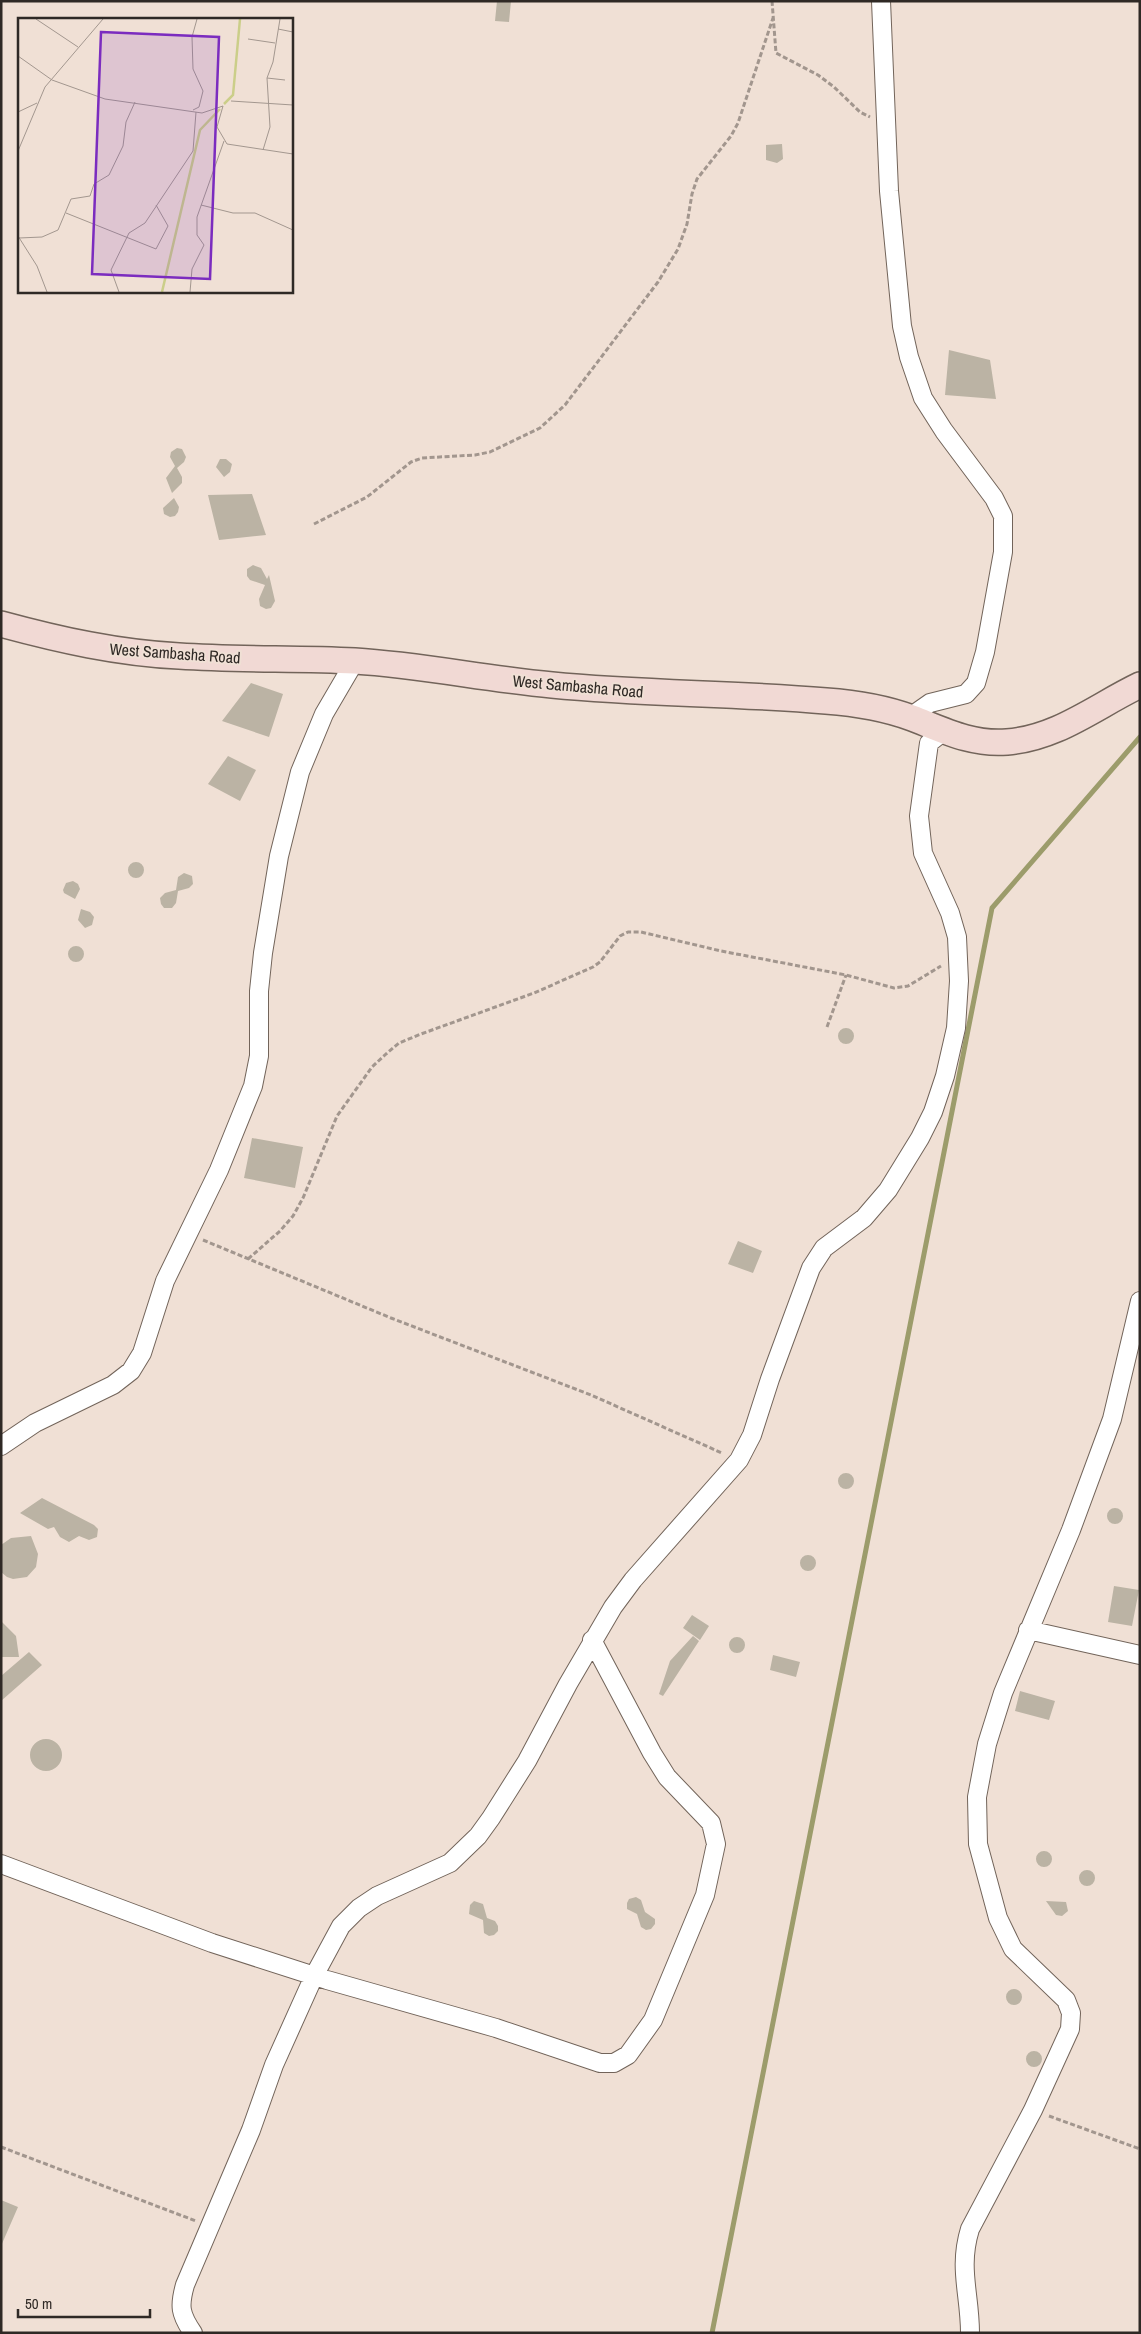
<svg xmlns="http://www.w3.org/2000/svg" width="1141" height="2334" viewBox="0 0 1141 2334" font-family="'Archivo Narrow',sans-serif">
	<style>
		.lines { fill: none; stroke-linecap: round; stroke-linejoin: round }
		.stream { stroke: #9c9c6b; stroke-width: 5 }
		.building { fill: #bbb3a4 }
		.street-casing { stroke: #72645a; stroke-width: 20 }
		.secondary-casing { stroke: #72645a; stroke-width: 28 }
		.path { stroke: #a2968e; stroke-width: 3; stroke-dasharray: 5 2.5; stroke-linecap: butt }
		.street { stroke: #fff; stroke-width: 18 }
		.secondary { stroke: #f1d9d4; stroke-width: 25 }
		.labels { text-anchor: middle; stroke-width: 4; stroke-linejoin: round; paint-order: stroke }
		.street-label { font-size: 16px; fill: #2f2925; stroke: #f0e0d5 }
		.inset-river { fill: none; stroke: #cbce89; stroke-width: 2.5 }
		.inset-road { fill: none; stroke: #a3978f; stroke-width: 1 }
		.view { fill: #7b2cbf; fill-opacity: 0.15; stroke: #7b2cbf; stroke-width: 2.5 }
		.inset-edge { fill: none; stroke: #2f2925; stroke-width: 2.5 }
	</style>
	<rect width="100%" height="100%" fill="#f0e0d5"/>
	<g class="lines">
		<path class="stream" d="M712,2333l280,-1425 148,-171"/>
	</g>
	<path class="building" d="M497,1h14l-2,21 -14,-1z
		M782,144l1,15 -6,4 -11,-3v-15z
		M949,350l41,10 6,39 -51,-4z
		M177,448l5,1 4,8 -2,5 -7,6 5,9v6l-10,10 -6,-15 9,-12 -5,-9 1,-5z
		M220,459h6l6,5 -2,8 -6,5 -8,-10z
		M252,494l14,41 -47,5 -11,-45z
		M174,498l5,9 -1,5 -3,4 -5,1 -6,-3 -1,-6z
		M253,565l8,3 6,11 2,-4 6,26 -4,7 -5,1 -6,-3 -1,-7 6,-14 -15,-5 -3,-4v-7z
		M251,683l32,11 -14,43 -47,-16z
		M228,756l28,14 -16,31 -32,-17z
		M128 870a8 8 0 1 1 16 0a8 8 0 1 1-16 0Z
		M184,873l8,3 1,8 -4,4 -11,3 -2,12 -4,5h-8l-3,-4 -1,-6 5,-5 11,-3 2,-13z
		M73,881l5,3 2,5 -5,10 -11,-6 -1,-3 3,-7z
		M81,909l9,3 4,5 -2,8 -7,3 -7,-8z
		M68 954a8 8 0 1 1 16 0a8 8 0 1 1-16 0Z
		M838 1036a8 8 0 1 1 16 0a8 8 0 1 1-16 0Z
		M252,1138l51,9 -8,41 -51,-10z
		M738,1241l24,10 -9,22 -25,-9z
		M838 1481a8 8 0 1 1 16 0a8 8 0 1 1-16 0Z
		M42,1498l52,27 4,4 -1,8 -8,3 -10,-4 -10,6 -9,-5 -6,-10 -6,2 -28,-16z
		M1107 1516a8 8 0 1 1 16 0a8 8 0 1 1-16 0Z
		M31,1536l7,18 -2,13 -9,10 -14,2 -6,-2 -6,-5v-27l10,-7z
		M800 1563a8 8 0 1 1 16 0a8 8 0 1 1-16 0Z
		M1114,1586l25,4 -7,36 -24,-4z
		M692,1615l17,11 -9,14 -17,-12z
		M1,1621l15,15 3,21h-18z
		M693,1636l6,5 -36,55 -4,-2 11,-33z
		M729 1645a8 8 0 1 1 16 0a8 8 0 1 1-16 0Z
		M29,1652l13,13 -41,36v-25z
		M773,1655l27,7 -4,15 -26,-7z
		M1020,1691l35,10 -6,19 -34,-9z
		M30 1755a16 16 0 1 1 32 0a16 16 0 1 1-32 0Z
		M1036 1859a8 8 0 1 1 16 0a8 8 0 1 1-16 0Z
		M1079 1878a8 8 0 1 1 16 0a8 8 0 1 1-16 0Z
		M636,1897l5,3 4,12 10,7v5l-4,5 -5,1 -5,-3 -4,-13 -10,-5v-6l2,-4z
		M474,1901l9,3 4,14 8,3 3,5v5l-4,4 -5,1 -5,-3 -1,-13 -14,-6 1,-9z
		M1046,1901l20,1 2,9 -6,5 -6,-1z
		M1006 1997a8 8 0 1 1 16 0a8 8 0 1 1-16 0Z
		M1026 2059a8 8 0 1 1 16 0a8 8 0 1 1-16 0Z
		M1,2200l17,7 -17,39z"/>
	<g class="lines">
		<defs>
			<path id="street" d="M881,1l8,190 13,135 7,31 14,41 21,33 50,67 9,18v36l-18,100 -9,31 -10,11 -36,9 -20,14
				M1,1446l34,-23 78,-38 18,-14 11,-18 23,-72 54,-111 34,-84 6,-30v-65l4,-38 16,-97 21,-84 24,-58 31,-53
				M1028,1630l112,25
				M1,1864l211,79 115,37 169,48 104,35h14l14,-8 25,-35 52,-125 11,-51 -5,-21 -44,-46 -15,-24 -60,-113
				M193,2333c-13,-19 -14,-27 -8,-48l66,-155 23,-65 40,-89 27,-50 18,-18 18,-12 73,-33 28,-27 13,-18 36,-57 41,-77 45,-77 20,-27 106,-120 13,-25 18,-56 41,-111 13,-20 40,-30 24,-28 32,-52 13,-26 12,-36 11,-48 3,-47 -2,-44 -7,-24 -27,-60 -4,-37 10,-73 14,-11
				M970,2333c0,-39 -12,-65 0,-104l63,-119 37,-81 1,-16 -5,-13 -53,-51 -15,-31 -20,-74 -1,-47 10,-53 16,-51 68,-163 41,-111 28,-118"/>
			<path id="secondary" d="M1,624c59,16 117,29 178,32 59,4 117,2 176,5 66,4 131,18 197,24 91,9 183,8 274,16 28,2 59,7 86,17 31,12 60,27 95,24 51,-4 89,-36 133,-57"/>
		</defs>
		<use href="#street" class="street-casing"/>
		<use href="#secondary" class="secondary-casing"/>
		<path class="path" d="M772,1l4,52 42,22 16,12 26,25 10,5
			M314,524l53,-27 44,-35 11,-4 53,-3 15,-3 50,-24 25,-23 93,-123 20,-33 9,-25 5,-30 5,-15 34,-43 7,-13 35,-105
			M827,1027l19,-52
			M203,1240l188,78 200,77 131,58
			M248,1259l32,-28 13,-15 10,-18 34,-82 35,-49 14,-13 13,-11 22,-9 113,-41 59,-26 7,-5 20,-26 8,-4h13l80,19 125,24 48,13 14,-2 33,-20
			M1049,2116l91,33
			M1,2147l195,74"/>
		<use href="#street" class="street"/>
		<use href="#secondary" class="secondary"/>
	</g>
	<g class="labels">
		<g class="street-label">
			<text transform="translate(175 653) rotate(4)" y="6">West Sambasha Road</text>
			<text transform="translate(578 686) rotate(5)" y="6">West Sambasha Road</text>
		</g>
	</g>
	<g transform="translate(18 18)">
		<rect width="275" height="275" fill="#f0e0d5"/>
		<path class="inset-river" d="M206,86l9,-9 7,-76M144,274l38,-162 20,-21"/>
		<path class="inset-road" d="M18,1l42,28M260,11l15,3M230,21l27,4M0,38l34,24 53,19 97,14 21,-7 -6,21 10,17 66,10M249,60l18,2M213,83l62,4M175,92l6,-3 4,-16 -10,-22 -1,-32 5,-18M0,94l19,-9M245,132l7,-23 -3,-49 6,-16 7,-43M0,133l27,-64 58,-68M183,187l32,8h22l38,17M48,195l90,36 12,-23 -12,-21M0,218l19,30 10,26M1,220l23,-1 16,-7 13,-31 19,-3 4,-12 15,-9 14,-29 3,-24 9,-20M101,274l-8,-22 18,-37 16,-10 48,-72 3,-39M172,274l2,-23 12,-24 -7,-10v-18l27,-76"/>
		<path class="view" d="M83,14l118,5 -9,242 -118,-5z"/>
		<rect width="275" height="275" class="inset-edge"/>
	</g>
	<rect width="1141" height="2334" fill="none" stroke="#2f2925" stroke-width="5"/>
	<path d="M18 2309v8h132v-8" fill="none" stroke="#2f2925" stroke-width="2.5"/>
	<text x="25" y="2309" font-size="15" fill="#2f2925" stroke="#f0e0d5" stroke-width="4" paint-order="stroke">50 m</text>
</svg>
